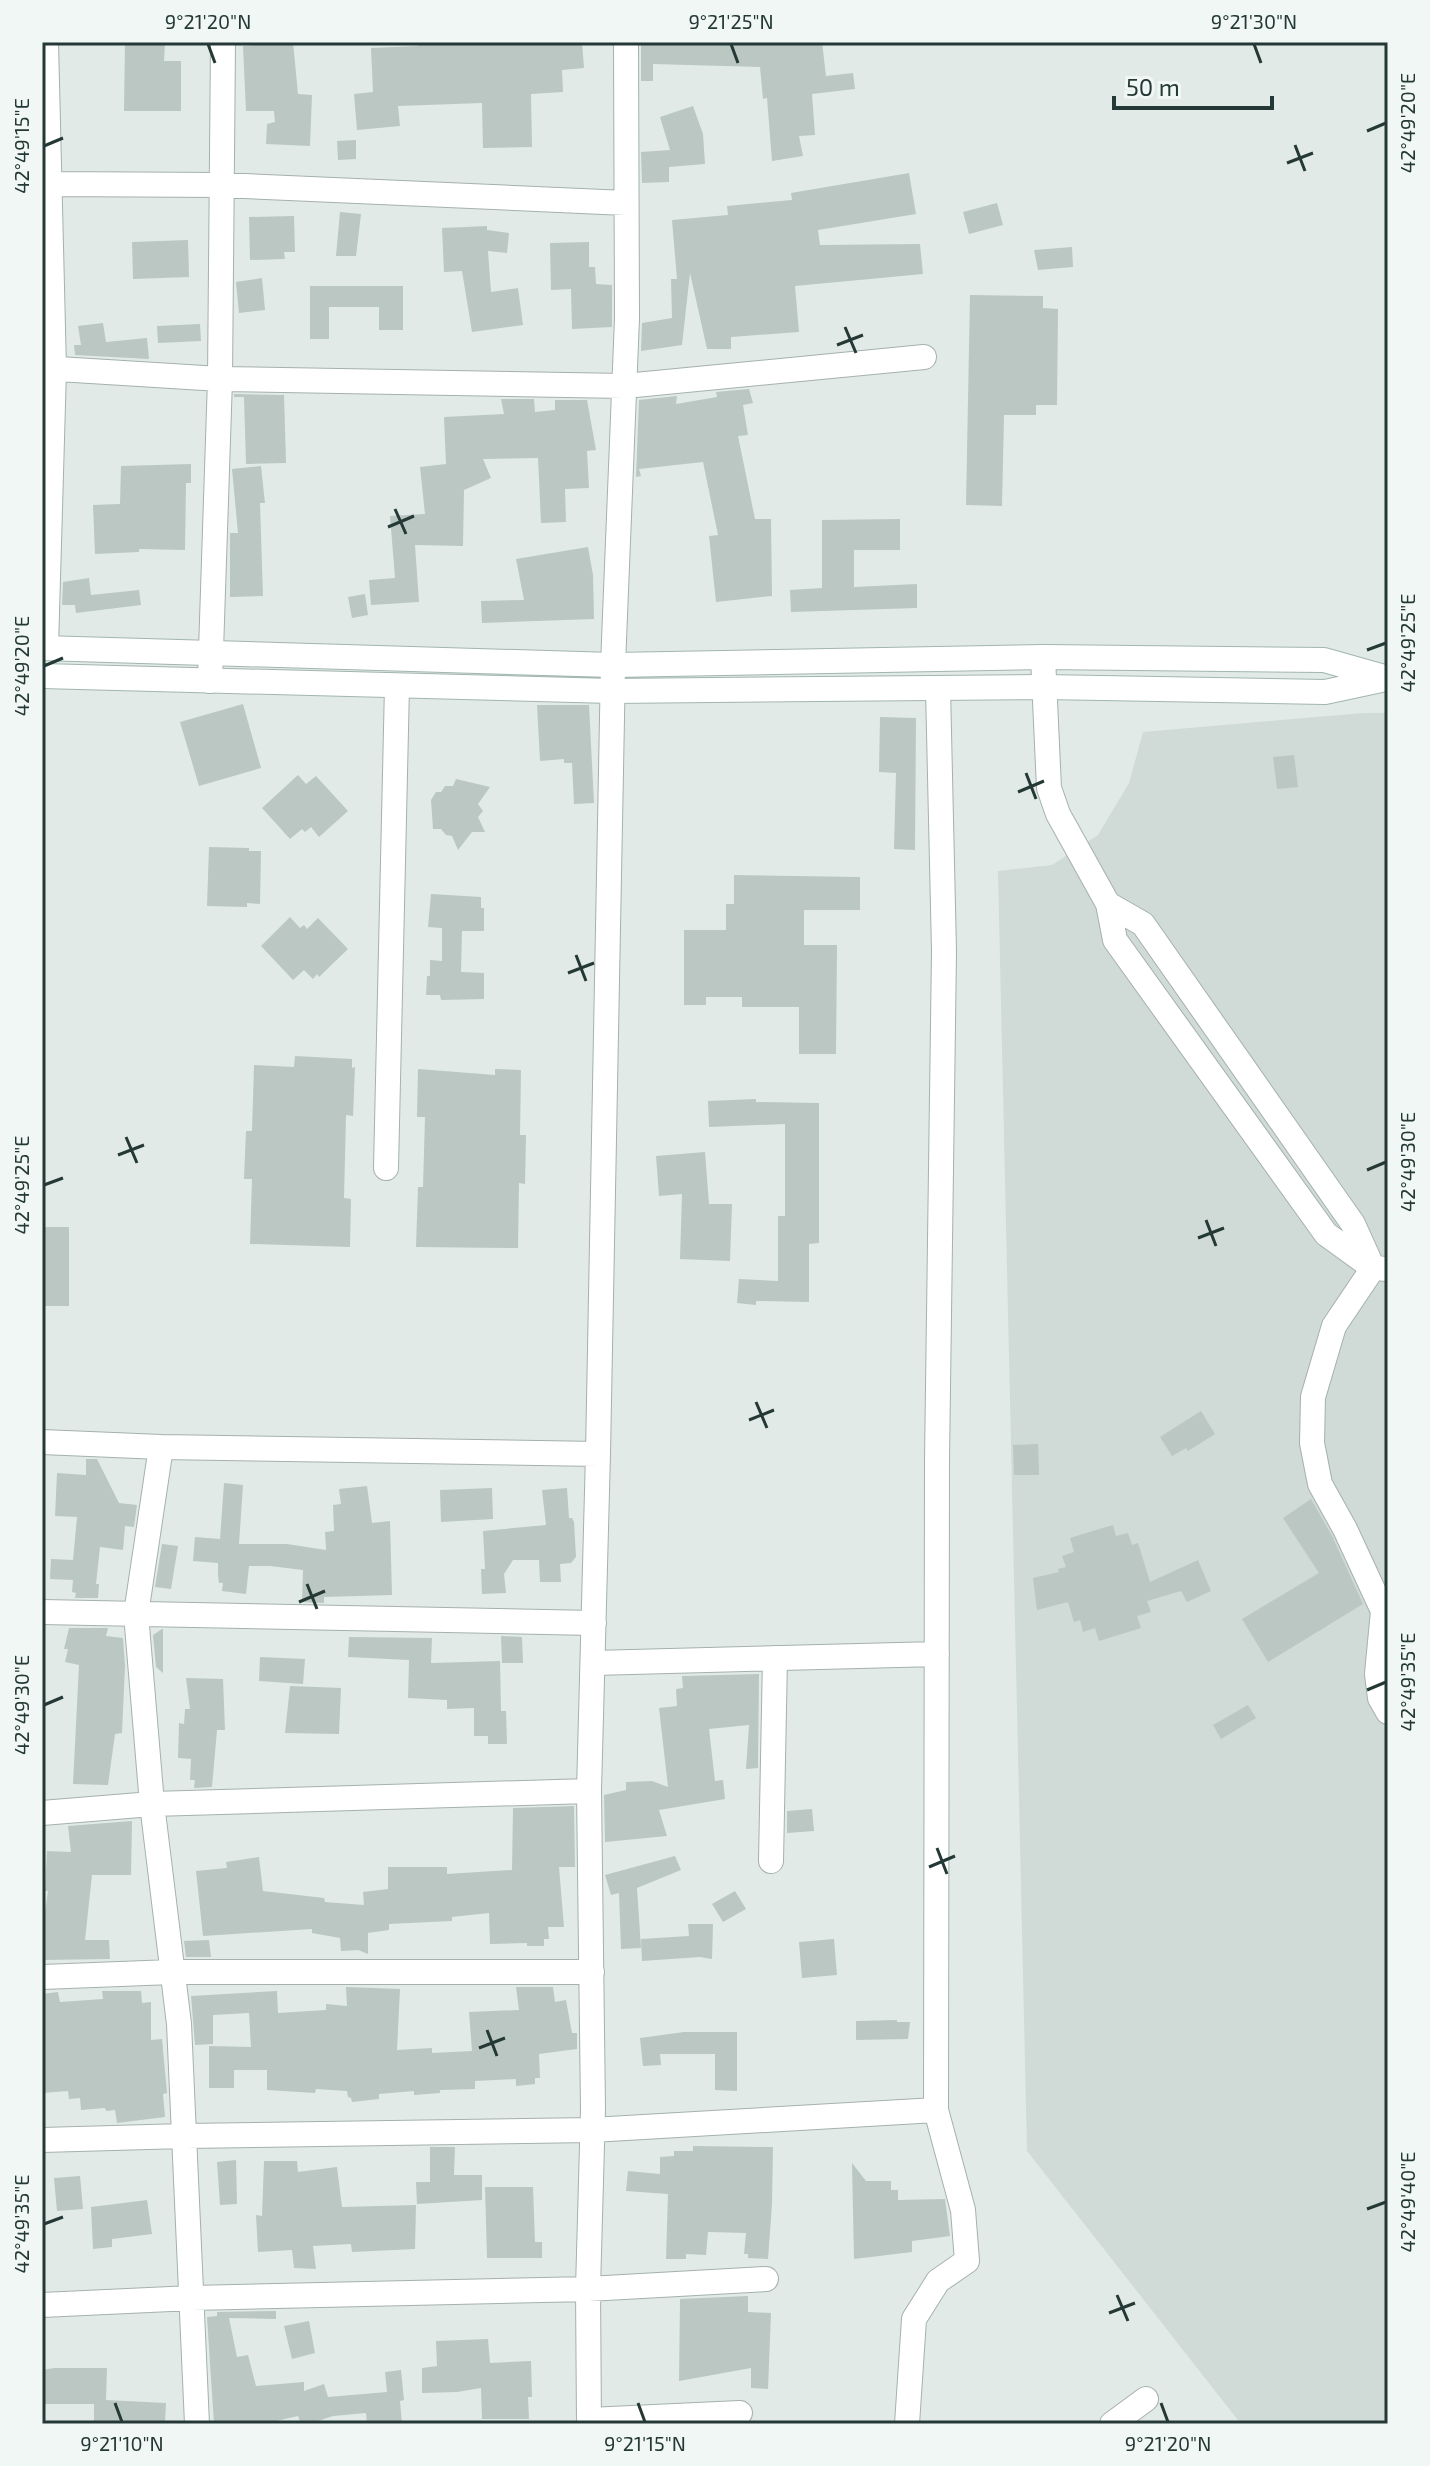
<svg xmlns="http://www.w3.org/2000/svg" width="1430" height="2466" viewBox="0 0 1430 2466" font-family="'Exo 2',sans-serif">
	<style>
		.built { fill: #d0dad6 }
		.building { fill: #bac7c3 }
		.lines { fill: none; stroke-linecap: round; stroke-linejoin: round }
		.street-casing { stroke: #a5b1ae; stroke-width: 26 }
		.secondary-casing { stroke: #a2b5af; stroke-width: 26 }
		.street { stroke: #fff; stroke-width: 24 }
		.secondary { stroke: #fff; stroke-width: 24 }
		.ticks { fill: none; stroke: #243935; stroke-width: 3 }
		.neatline { fill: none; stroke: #243935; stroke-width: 3 }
		.ticks-label { font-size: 20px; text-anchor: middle; fill: #243935 }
	</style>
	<rect width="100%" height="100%" fill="#e1eae7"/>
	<path class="built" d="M1363,713h25v1711h-147l-214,-273 -29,-1280 54,-6 46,-30 31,-52 14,-51z"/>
	<path class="building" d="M125,42h40l-1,19h17v50h-57z
		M293,42l5,52 14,1 -2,51 -44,-2 1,-20 8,-2 -1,-11h-28l-3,-65z
		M417,42h165l2,26 -22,2 1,22 -32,2 1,53 -49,1 -1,-45 -84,3 2,20 -43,4 -3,-36 19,-2 -2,-44 47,-2z
		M641,42h181l4,34 27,-3 2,16 -43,5 3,41 -16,1 4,20 -31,5 -5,-63 -4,1 -3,-32 -107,-3v17h-12z
		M693,106l10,28 2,30 -36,3v15l-27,1 -1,-31 29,-2 -10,-33z
		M356,140v19l-18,1 -1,-19z
		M909,173l7,41 -98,16 2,15 100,-1 3,30 -128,12 4,46 -68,5v12h-24l-17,-76 -8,72 -41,6 1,-28 30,-5 -1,-39h6l-5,-59 56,-5 -1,-9 65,-6 -1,-7z
		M997,203l6,22 -34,9 -6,-22z
		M340,212l21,2 -5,42h-20z
		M294,216l1,36h-11l1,7 -35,1 -1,-43z
		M487,226v4l22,3 -2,20 -19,-2 3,41 27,-4 5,37 -51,7 -10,-61 -18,1 -2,-44z
		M188,240l1,37 -56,2 -1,-37z
		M589,242v25h6l1,17 16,1v42l-40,2 -1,-40 -20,1 -1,-47z
		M1072,247l1,20 -35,3 -4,-20z
		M262,278l3,32 -26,3 -3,-31z
		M310,286h93v44h-24v-23h-50v32h-19z
		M970,295l73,1v12l15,1 -1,96h-21v10h-32l-2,91 -36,-1z
		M103,323l3,19 41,-4 2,21 -74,-4 -1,-10h7l-3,-19z
		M200,324l1,17 -43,2 -1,-17z
		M749,389l4,14 -10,2 5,30 -10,1 17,83h16l1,77 -56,6 -7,-66 9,-1 -15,-73 -64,7 2,7 -5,1 3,-77 38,-4 -1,8 41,-7 -1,-5z
		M234,394l50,1 2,68 -40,1 -2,-67h-10z
		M501,399h33l1,13 20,-2v-10h32l9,50 -9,1 2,37 -24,1 1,33 -25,1 -3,-65 -55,1 8,19 -27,12 -1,56 -48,-1 4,57 -48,3 -2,-25 26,-2 -5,-62 35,-2 -5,-47 26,-3 -2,-47 60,-3z
		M191,464v19h-5l-1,67 -46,-1v3l-44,2 -2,-49 27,-1 1,-38z
		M261,466l4,37h-5l3,93 -33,1v-64h8l-6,-64z
		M900,519v31h-46v37l63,-3v24l-126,4 -1,-22 32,-2v-68z
		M588,547l5,28 1,44 -112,4 -1,-22 43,-1 -8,-41z
		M89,578l2,17 48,-5 2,15 -65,8 -1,-8h-13l1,-23z
		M365,594l3,21 -16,3 -4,-21z
		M243,704l18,64 -62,18 -19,-64z
		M537,705h52l5,98 -20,1 -2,-41h-8v-4l-24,2z
		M880,717l36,1 -1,132 -21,-1 2,-76 -17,-1z
		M1294,755l4,32 -21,2 -4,-32z
		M298,775l8,9 10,-8 32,35 -29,26 -8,-10 -6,5 -3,-3 -12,10 -28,-31z
		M456,779l34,8 -12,17 5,7 -5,6 7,15h-13l-14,18 -6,-14 -6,-1 -5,-6h-8l-2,-29 5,-8h5l4,-6h8z
		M209,847l40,1v3h12l-1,53 -13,-1v4l-40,-1z
		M734,875l126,2v33h-56v35h33l-1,109h-37v-47h-57v-10h-36v8h-22v-75h42v-26h8z
		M431,894l50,3v11h3v23h-22l-1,41 23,1v26l-43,1 -1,-5h-14l1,-19h3v-16l12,1v-33l-14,-1z
		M290,917l10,11 4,-3 3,4 11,-11 30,31 -29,28 -2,-3 -4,5 -9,-9 -11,10 -32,-34z
		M295,1056l57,3v9l3,-1 -2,49 -7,-1 -2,83 7,1 -1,48 -100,-3 2,-65h-8l2,-48h6l2,-66 40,2z
		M418,1069l77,6v-6l26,1 -1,65h6l-1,49 -6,-1 -1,65 -102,-1 2,-60h5l2,-70h-8z
		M756,1099v3l63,1v140l-10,1v58l-53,-1v4l-19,-2 2,-24 39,2v-65h7v-92l-76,3 -1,-26z
		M705,1152l4,52h23l-2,57 -50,-2 2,-65 -23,2 -3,-40z
		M43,1227h26v79h-26z
		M1201,1411l14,23 -27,17 -2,-3 -14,8 -12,-19z
		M1038,1444l1,31h-25l-1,-30z
		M86,1459h11l22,44 18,2 -3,22 -9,-1 -2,24 -23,-3 -4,37h3l-1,14h-23l1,-5 -4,-1 1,-12 -23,-1 1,-20 22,1 4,-43 -22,-1 2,-43 29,2z
		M224,1483l19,2 -4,59h48l39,6 -1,-18 9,-1 -1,-26 8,-1 -2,-15 28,-3 5,37 18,-2 2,74 -68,2v6l-22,-1 1,-32 -33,-4h-21l-3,28 -24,-3 1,-8h-4l-1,-8v-12l-25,-2 2,-24 25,2z
		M492,1488l1,31 -52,3 -1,-32z
		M567,1488l2,30h3l2,4 2,35 -5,6 -11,1 1,18h-21l-1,-22h-26l-9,14 2,19 -24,1 -1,-25h4l-2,-38 63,-6 -4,-35z
		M1311,1499l21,37 31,68 -95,58 -26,-43 77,-46 -36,-55z
		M1113,1525l3,11 12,-3 4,12 6,-2 12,39 48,-22 13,31 -24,11 -6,-11 -34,10 4,11 -14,4 4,12 -42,13 -4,-13 -12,4 -3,-12 -6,2 -6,-20 -31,8 -4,-32 26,-6 -1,-3 8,-2 -4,-11 12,-4 -4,-14z
		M162,1544l16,2 -7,43 -16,-2z
		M69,1628h39l-2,8 17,2 2,28 -3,67 -7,1 -7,51 -35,-1 6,-119 -14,-3 3,-13h-4z
		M162,1629h1v44l-7,-6 -3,-32z
		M501,1636l21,1 1,26h-21z
		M349,1637l83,1 -1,25 69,-2 1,50h5l1,33h-19v-8h-14v-28l-27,1v-9l-39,-2 1,-38 -61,-3z
		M260,1657l45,2 -2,25 -44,-3z
		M759,1674l-1,94 -12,1 3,-44 -40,4 6,52 8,-1 2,19 -66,11 8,26 -62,6 -1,-47 22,-5v-8l26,-1 16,6 -9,-79 18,-2 -1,-17 7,-1 -1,-12z
		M186,1678l37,1 2,51h-8l-5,57 -18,1 1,-8h-5l1,-21 -13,-1 1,-35 5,1 1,-15h5z
		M290,1686l51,2 -2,46 -54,-1z
		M1248,1705l8,13 -35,21 -8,-14z
		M574,1806l1,61h-16l5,60h-16l1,12h-5v7h-17v-3l-37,1 -1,-31 -37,4v4l-63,3v6l-21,3v21l-10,-4 -17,1 -1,-13 -28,-5v-4l-109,7 -7,-65 31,-3 -1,-6 33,-5 4,34 61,7 1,4 39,3 -1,-13 25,-3v-22h59v7l65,-4 1,-62z
		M812,1809l2,22 -27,2v-22z
		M132,1821l-1,54h-39l-7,65h24l1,19 -68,1v-26l6,-43h-3l2,-40 24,1 -3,-26z
		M675,1856l6,14 -44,18 4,60 -20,1 -2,-56 -8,2 -6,-20z
		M735,1891l11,18 -23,13 -11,-18z
		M688,1924h25l-1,35 -12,-2 -58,4 -1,-22 48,-3z
		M834,1939l3,36 -35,3 -3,-36z
		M209,1940l2,17h-25l-2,-16z
		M346,1987l54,2 -3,61 35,-2v5l40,-2 -3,-39 50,-2 -3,-23h37l2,15 11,-2 6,33h5v16l-38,5 1,24h-5v6l-19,2v-7l-41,2v8l-35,1v3l-26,2v-4l-35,3v5l-27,3 -1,-4 -3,-1 -1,-6 -31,-2 -1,4 -48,-3v-20h-33v18h-25v-42l42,1 -2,-34 -36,2v29l-18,1 -4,-49 86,-5 1,22 48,-3v-6l21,2z
		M102,1991h39l1,12 9,-1v38l11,-1 5,54 -4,1 2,23 -48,6 -2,-13 -9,1 -1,-3 -24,2 -1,-12 -11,1 -1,-8 -26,2v-99l16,-2 2,10 43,-3z
		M897,2020v2h13l-2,17 -52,1v-19z
		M684,2032h53v59l-22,-1v-36h-55l1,11 -18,1 -3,-28z
		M693,2146l80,1 -1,57 -4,55 -20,-1v-4h-4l2,-21 -38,-1 -2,23 -20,-1v5h-20l2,-65 -42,-3 2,-20 32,3v-17l14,-1v-5h19z
		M430,2147h25l-1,28h28v25l-65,4 -1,-22h14z
		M236,2160l1,44 -17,1 -3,-43z
		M264,2161h33l1,11 39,-5 5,40 74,-2 -1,44 -63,3 -1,-8 -38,2 3,23 -22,-1 -2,-18 -34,2 -2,-37 6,1z
		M852,2163l14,18h25v9h7v10l47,-1 5,37 -38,5v11l-58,7z
		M80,2176l3,33 -26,2 -3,-33z
		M485,2187h48l2,55h7v16h-55z
		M147,2200l5,34 -40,5v8l-19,2 -2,-42z
		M748,2296v16l23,1 -3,76 -17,-1v-20l-72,13 1,-82z
		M276,2311v8l-47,-1 8,39 11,-2 8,31 48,-4v9l20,-7 4,13 59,-5 -2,-20 16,-2 3,30 -4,1 2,23h-35l-1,-11 -33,3 -24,8h-8l-3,-8 -35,8h-49l-7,-107 10,-1v-4z
		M309,2321l6,32 -23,6 -8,-33z
		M488,2339l2,24 41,-2 1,36h-4l1,22h-47l-1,-31 -24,4 -35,1v-25l15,-2 -1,-25z
		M54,2368h53l-1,32 60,3 -1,19 -12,-1v3h-59v-20h-52v-34z"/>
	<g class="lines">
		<defs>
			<path id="street" d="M46,42l8,327 -8,279
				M50,184l171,1 405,18
				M42,368l178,11 405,7 299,-29
				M1043,657l6,131 9,26 50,90 7,36 211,294 47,34 15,1
				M210,681l10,-302 3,-337
				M1108,904l35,20 210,300 19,42
				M386,1168l11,-482
				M1373,1268l-39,58 -21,71 -1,46 8,41 25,45 38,82 -6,63 3,24 8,14
				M42,1442l119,5 437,7
				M161,1447l-25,167 16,190 27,220 18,400
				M42,1612l552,11
				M594,1663l343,-9
				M42,1813l110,-9 437,-13
				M771,1861l4,-203
				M42,1977l130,-5h420
				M42,2140l142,-4 408,-6 344,-20
				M42,2305l150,-7 396,-9 178,-10
				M589,2420l151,-7
				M589,2424l-1,-135 5,-180 -4,-318 9,-337 15,-789 14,-347 -1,-276
				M907,2424l7,-105 24,-38 29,-20 -4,-51 -27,-100 1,-650 7,-509 -6,-263
				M1112,2424l34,-25"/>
			<path id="secondary" d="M42,648l571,17 430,-8 281,3 64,18
				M42,676l570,15 432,-4 281,5 61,-13"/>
		</defs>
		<use href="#street" class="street-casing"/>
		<use href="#secondary" class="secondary-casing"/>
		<use href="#street" class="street"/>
		<use href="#secondary" class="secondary"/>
	</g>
	<path class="ticks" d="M208,44l7,19M731,44l7,19M1254,44l7,19M1367,131l19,-8M1295,145l10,26M44,146l19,-8M1287,163l26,-10M845,327l11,26M837,345l26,-10M395,509l11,25M388,527l26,-11M1367,650l19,-7M44,666l19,-8M1026,773l10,26M1018,792l26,-11M576,955l10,26M568,973l26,-10M126,1137l11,26M118,1155l26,-10M1367,1170l19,-8M44,1185l19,-7M1206,1220l10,26M1198,1238l26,-10M756,1402l11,26M749,1420l25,-10M307,1584l10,25M299,1602l26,-11M1367,1690l19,-8M44,1705l19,-8M937,1848l10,26M929,1867l26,-11M487,2030l10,26M479,2048l26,-10M1367,2209l19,-7M44,2224l19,-7M1117,2295l11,26M1109,2313l26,-10M115,2403l7,19M638,2403l7,19M1161,2403l7,19"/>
	<rect width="1430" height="2466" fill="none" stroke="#f1f7f5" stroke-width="88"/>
	<path d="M1114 96v12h158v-12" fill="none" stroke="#243935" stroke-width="4"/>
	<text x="1126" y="96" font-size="24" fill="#243935" stroke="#f1f7f5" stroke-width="6" paint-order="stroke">50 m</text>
	<rect x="44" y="44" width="1342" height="2378" class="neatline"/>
	<g class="ticks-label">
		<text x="208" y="29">9°21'20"N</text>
		<text x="731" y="29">9°21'25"N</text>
		<text x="1254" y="29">9°21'30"N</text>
		<text transform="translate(1408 123) rotate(-90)" y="7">42°49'20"E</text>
		<text transform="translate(22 146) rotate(-90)" y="7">42°49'15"E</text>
		<text transform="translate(1408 643) rotate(-90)" y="7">42°49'25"E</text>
		<text transform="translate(22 666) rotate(-90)" y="7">42°49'20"E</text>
		<text transform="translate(1408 1162) rotate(-90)" y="7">42°49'30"E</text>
		<text transform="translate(22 1185) rotate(-90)" y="7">42°49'25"E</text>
		<text transform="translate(1408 1682) rotate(-90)" y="7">42°49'35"E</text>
		<text transform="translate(22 1705) rotate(-90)" y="7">42°49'30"E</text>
		<text transform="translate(1408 2202) rotate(-90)" y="7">42°49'40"E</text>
		<text transform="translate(22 2224) rotate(-90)" y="7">42°49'35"E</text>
		<text x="122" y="2451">9°21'10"N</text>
		<text x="645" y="2451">9°21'15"N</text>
		<text x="1168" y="2451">9°21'20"N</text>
	</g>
</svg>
